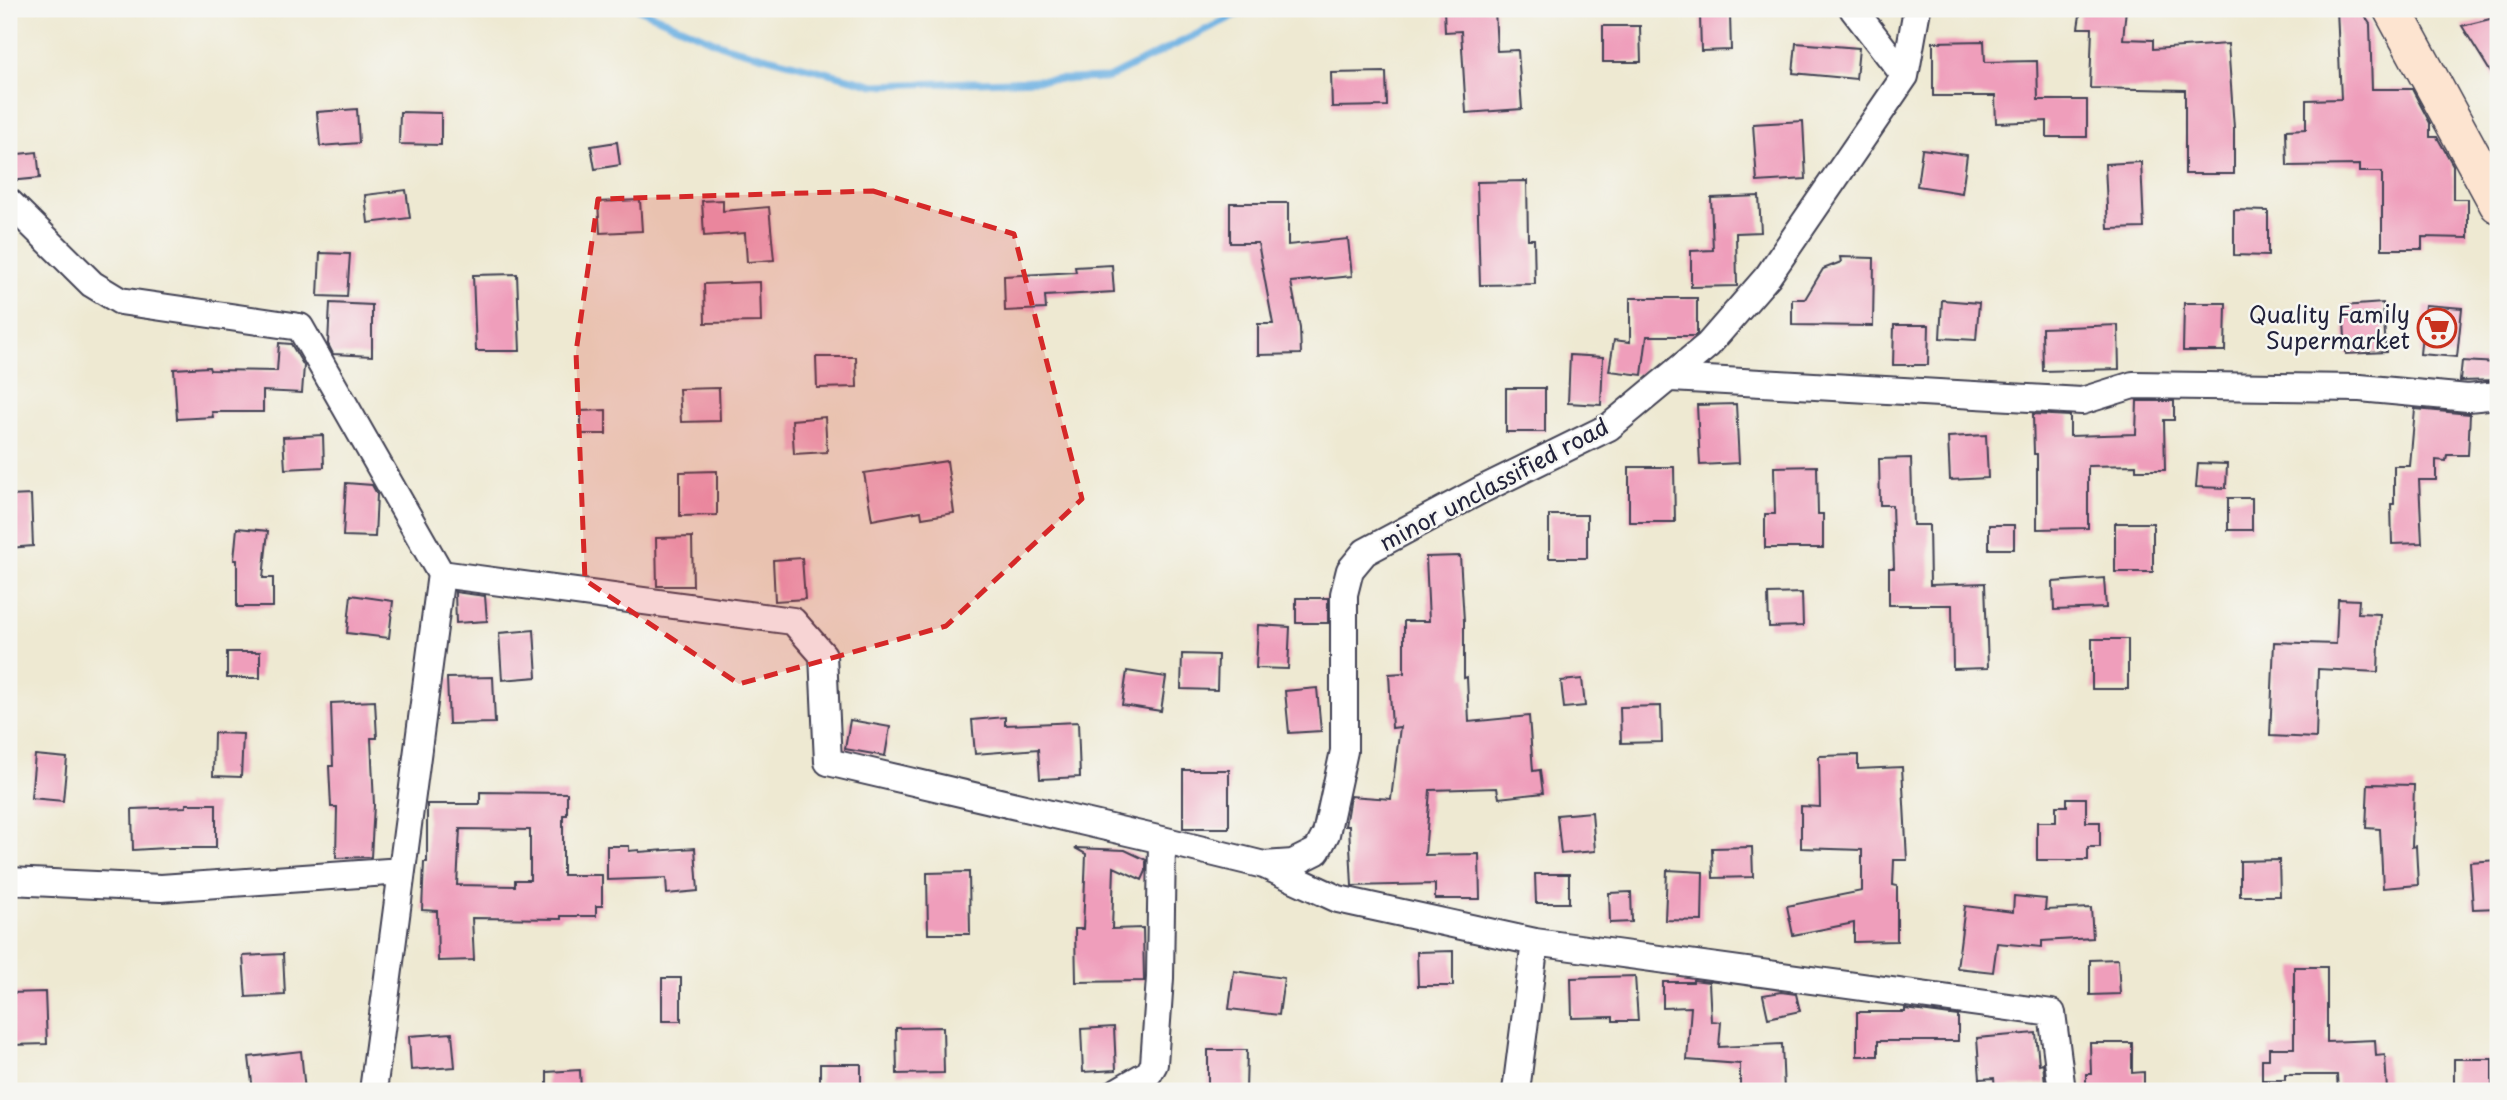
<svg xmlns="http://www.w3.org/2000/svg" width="2507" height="1100" viewBox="0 0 2507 1100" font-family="'Playpen Sans',sans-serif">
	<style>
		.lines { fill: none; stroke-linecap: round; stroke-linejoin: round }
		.stream { stroke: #6cb0e2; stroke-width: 7 }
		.building { fill: #ef9ebb; fill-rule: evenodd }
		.street-casing { stroke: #414052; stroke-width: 30 }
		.secondary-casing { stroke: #414052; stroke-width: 40 }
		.street { stroke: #fff; stroke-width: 26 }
		.secondary { stroke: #fde4d0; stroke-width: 37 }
		.marked { fill: #d62828; fill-opacity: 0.2; stroke: #d62828; stroke-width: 5; stroke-dasharray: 14 9; stroke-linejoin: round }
		.labels { text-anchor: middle; stroke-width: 5; stroke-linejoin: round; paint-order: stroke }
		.poi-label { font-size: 23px; fill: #22223b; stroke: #f6f6f2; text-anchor: end }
		.street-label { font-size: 23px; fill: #22223b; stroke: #f6f6f2 }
	</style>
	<rect width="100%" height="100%" fill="#f6f6f2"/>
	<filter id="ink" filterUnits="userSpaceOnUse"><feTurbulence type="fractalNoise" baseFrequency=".0143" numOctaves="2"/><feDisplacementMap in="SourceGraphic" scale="14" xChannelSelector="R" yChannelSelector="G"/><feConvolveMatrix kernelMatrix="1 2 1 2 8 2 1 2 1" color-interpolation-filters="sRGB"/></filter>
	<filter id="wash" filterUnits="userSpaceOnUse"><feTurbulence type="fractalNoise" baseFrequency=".00686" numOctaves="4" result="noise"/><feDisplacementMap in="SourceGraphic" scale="28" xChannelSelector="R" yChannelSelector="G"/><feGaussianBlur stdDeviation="1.57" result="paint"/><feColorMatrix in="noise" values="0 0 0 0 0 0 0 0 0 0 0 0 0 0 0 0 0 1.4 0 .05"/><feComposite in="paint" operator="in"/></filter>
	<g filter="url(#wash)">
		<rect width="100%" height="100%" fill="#eee9d2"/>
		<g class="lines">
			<path class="stream" d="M639,9l86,37 150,39 233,-7 140,-69"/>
		</g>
		<g id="blocks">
			<path class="building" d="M1444,9h51l2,42 21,-1 4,59 -56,4 -5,-82 -16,1z
				M2081,9h45l-3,30 30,1v9l75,-5 6,84v46h-49v-84l-95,-2 2,-60h-14z
				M2337,9h23l10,15 2,65h40l18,34v14h7l16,28v34h15v39l-46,-1v12h-40v-77h-23v-7l-72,1 -1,-36 20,-1v-29l35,-1z
				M1730,14l1,36 -30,1 -1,-36z
				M2498,17v67l-36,-58z
				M1603,26h37l1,36h-38z
				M1984,41l1,21 52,-1 1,39h49v37h-40v-16l-51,2 -1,-27h-62v-54z
				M1796,43l63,5 -3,31 -63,-6z
				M1386,72l1,34 -55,1 -1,-34z
				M357,109l2,34 -39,3 -3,-34z
				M400,112l41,1v32l-42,-1z
				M1803,121l3,58 -49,3 -4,-58z
				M617,142l3,23 -25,4 -4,-23z
				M1922,149l45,6 -5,38 -45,-7z
				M37,152l3,26 -31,3v-26z
				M2141,162l3,66 -36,1 -3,-65z
				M1527,181l1,58h6l1,45 -55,1 -3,-103z
				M406,190l4,28 -42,5 -3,-28z
				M1759,196l2,36 -25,1 1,53 -46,1v-36l22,-1 -2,-52z
				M640,200l2,31 -42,2 -2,-31z
				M723,200v11l46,-4 5,53 -27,2 -2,-29 -41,3 -2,-35z
				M1230,203h58v42l60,-6 4,37 -61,6 9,46 1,26 -43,1v-31h15l-15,-81h-28z
				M2234,210l34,1v45l-34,-1z
				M320,253l30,1 -3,43 -29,-1z
				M1840,257l34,1 -1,68 -81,-1v-26h13l18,-30 18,-7z
				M1112,265l2,27 -69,4 1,13 -41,2 -1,-35 72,-4 -1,-5z
				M517,274l3,77h-44l-3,-76z
				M760,282l1,40 -56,1 -1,-39z
				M1630,298h67v36l-3,2h-47l-5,39 -33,-4 5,-31 16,2z
				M1942,300l37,3 -3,37 -36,-2z
				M330,303l42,2v51l-39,-2 -5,-10z
				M2184,303h42l-1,48h-42z
				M2383,303l3,49 -40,2 -3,-48z
				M2425,305l37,3 -5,49 -37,-3z
				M1894,325h35l-1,40h-35z
				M2118,325l1,44 -76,2 -1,-43z
				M279,343l12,1 13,22 -2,27 -39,-2v21h-51l1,5 -36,2 -3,-50 35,-2 1,3 67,1z
				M1570,355l33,2 -2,48 -33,-2z
				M816,357h40l1,30 -40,1z
				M2462,361l36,2v17l-38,1z
				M719,388l1,33 -39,1 -2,-33z
				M1506,388h39v44h-39z
				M2137,401h37v19h-10l1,50h-29v-5l-48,1v62l-51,1v-75h-3l-1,-40 37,2v20l66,-2z
				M1736,404l3,59 -39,2 -3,-60z
				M2415,409l55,5 -2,41h-21l-1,6 -10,-1v20h-17l3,63 -30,1 -1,-40h3v-38h16z
				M606,410v24h-25v-23z
				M825,417l2,35 -33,2 -2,-34z
				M323,435l1,32 -39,2 -2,-32z
				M1986,435l2,43 -38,2 -2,-43z
				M1911,458l2,67h16l1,60 55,-2 3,85 -35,1 -1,-64h-63v-37h5l-2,-63h-12l-1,-46z
				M947,461l7,52 -32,5 -1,-7 -49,9 -8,-47z
				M2198,463l29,1 -1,24 -30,-1z
				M1817,466l1,48h5v34h-58v-34h10l-1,-47z
				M1629,467h45l1,55h-46z
				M717,471v44l-37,1v-44z
				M346,483l26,2 5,9 -2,43 -32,-1z
				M31,495l2,51 -24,2v-52z
				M2228,498h24v32h-24z
				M1549,515h38v43h-38z
				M2115,523h38v49h-38z
				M1989,525h25v24h-25z
				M237,528l31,3 -5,47h10v29h-36v-47h-3z
				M692,537l1,49h-36l-1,-48z
				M1460,556l4,65v57l3,-1 2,45 60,-6 4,55 7,-1 3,23 -44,5 -2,-10 -67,2 -5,65 54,-1 1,45h-45v-15l-83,2 -3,-60h-4l5,-30 41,3 9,-72 -8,1 -3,-54 15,-1v-52h25l-3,-64z
				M802,558l3,41 -30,2 -2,-41z
				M2104,578l2,30 -52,2 -1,-28z
				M455,592l30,4 2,25 -31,2z
				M1802,593l1,33 -34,1 -1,-33z
				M351,595l42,6 -4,37 -42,-5z
				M1296,598h32v25h-32z
				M2338,599l21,1 -1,13 22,1 -2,58 -60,-3 -2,69 -46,-2 4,-94 62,2z
				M1258,625l32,2 -2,42 -32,-1z
				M534,630l3,47 -35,3 -3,-47z
				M2092,639h36v50h-36z
				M227,652h33v26h-33z
				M1182,654l36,1 -1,35 -36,-1z
				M1127,671l39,6 -5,34 -39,-6z
				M493,677l2,46 -46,1 -2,-46z
				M1582,679l3,27 -21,2 -3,-27z
				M1317,688l4,43 -32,2 -4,-42z
				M375,701l2,37h-6l3,67 -3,52 -35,1 1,-51h-6l-2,-41h4l-2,-63z
				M1661,706l1,36 -41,1 -1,-36z
				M1005,717v8l73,-3 2,55 -40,2 -2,-30 -63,5 -3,-34z
				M850,720l40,7 -5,29 -40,-7z
				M214,733l29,1 -2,43 -28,-1z
				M35,755l32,3 -4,43 -32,-3z
				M1858,755v14l44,-2 5,93h-13l-1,25 4,1v55l-43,1v-19l-61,12 -6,-29 75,-15v-41l-61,-2v-42l19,1 -1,-51z
				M1183,770h46v58h-46z
				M2368,784l46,1 -2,62 4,-1 2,39 -35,3 -3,-59 -14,-1z
				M480,792l87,1v22h-4v60h39v31h-6v10h-35v3l-89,-1 2,42 -36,1 -1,-50 -15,-1 2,-48h3v-58h53zM460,829l70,1v50h-15v6l-58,-1z
				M2067,798h19v24h14v25h-12v13h-51v-38h19v-16h11z
				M186,804h30v44h-51l-32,2 -1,-41 54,-2z
				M1592,812l3,39 -34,3 -4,-39z
				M607,846h22v5l10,-1v2l56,-4 3,43 -31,3 -1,-16 -59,2z
				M1752,847l1,30 -40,1 -1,-30z
				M1075,848l50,2 21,10v11l-4,9 -28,-13 -2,62 31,-1 1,53 -68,1 -1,-53h8l3,-75z
				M2279,860l1,36h-40v-35z
				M2498,860v48l-25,1 -3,-47z
				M1667,870l36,2 -1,49 -37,-1z
				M969,872l1,62h-42l-1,-61z
				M1535,874h34v29h-33z
				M1631,892l1,30 -22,1 -1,-30z
				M2014,896l32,3 -1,11 46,-2 2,30 -51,3v6l-45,-4 -4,29 -36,-4 8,-62 48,6z
				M1453,951v35h-35l-1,-34z
				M283,954l2,41 -39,2 -3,-41z
				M2118,959l2,35 -30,1v-35z
				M2294,967h33v75l48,-2 1,16 9,-1 2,36h-49l-1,-16h-52v5h-23v-21h7v-11h25z
				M1234,971l50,7 -5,37 -50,-6z
				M1635,976l3,45h-25v-4l-41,1 -1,-40z
				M662,978h19v43h-19z
				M1693,980l16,2 2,39 10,1 -2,25 63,-3 2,47h-44v-27l-53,-4 4,-53 -28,1v-26h30z
				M45,992l2,52 -38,1v-52z
				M1781,992l15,2 4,17 -32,7 -5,-23z
				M1905,1009l53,7v25h-80v15h-21v-44h48z
				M943,1027l1,46 -47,1 -1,-46z
				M1114,1027l2,43 -33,2 -2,-43z
				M452,1033l3,34 -44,3 -2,-34z
				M2036,1033l3,31 4,-1 2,21 -50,4 -1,-10 -14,1 -3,-41z
				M2090,1043h42v30l12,-1v19h-58v-17h5z
				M1208,1050h39l-1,41h-38z
				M301,1051l4,40h-52l-4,-34z
				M2454,1059h38v32h-38z
				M820,1064h41v27h-41z
				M580,1070l1,21h-34v-19z"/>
		</g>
	</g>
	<g filter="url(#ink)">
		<use href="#blocks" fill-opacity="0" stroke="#414052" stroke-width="2"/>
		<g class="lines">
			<defs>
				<path id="street" d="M1905,76l12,-67
					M9,202l83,82 28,17 180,26 141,247 -68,517
					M1671,378l411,23 51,-16 227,3 108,10 30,-3
					M441,574l352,47 30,34 5,107 334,78
					M1264,865l74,34 197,43 517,71 10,78
					M9,881l152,7 241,-17
					M1118,1091l31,-18 5,-9 6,-86 2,-138 102,25 29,-2 24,-12 9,-17 18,-83v-157l6,-24 15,-18 114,-61 130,-64 99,-82 60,-69 137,-200 -52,-67
					M1516,1091l19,-149"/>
				<path id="secondary" d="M2392,9l106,195"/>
			</defs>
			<use href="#street" class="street-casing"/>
			<use href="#secondary" class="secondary-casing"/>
			<use href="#street" class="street"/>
			<use href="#secondary" class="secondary"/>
		</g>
	</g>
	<path class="marked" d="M873,191l141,43 68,265 -136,127 -207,58 -154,-104 -9,-228 22,-153z"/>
	<defs>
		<symbol id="supermarket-ring" viewBox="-11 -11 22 22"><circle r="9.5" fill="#f6f6f2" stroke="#c8321e" stroke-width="1.5"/><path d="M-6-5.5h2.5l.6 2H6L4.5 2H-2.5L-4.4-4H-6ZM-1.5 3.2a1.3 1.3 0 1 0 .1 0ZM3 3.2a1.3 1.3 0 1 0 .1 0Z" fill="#c8321e"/></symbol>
	</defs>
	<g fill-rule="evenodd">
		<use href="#supermarket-ring" x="2415" y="306" width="44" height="44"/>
	</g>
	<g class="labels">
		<g class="poi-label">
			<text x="2410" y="323">Quality Family<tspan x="2410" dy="26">Supermarket</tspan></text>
		</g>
		<g class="street-label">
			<text transform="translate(1494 485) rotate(-28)" y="8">minor unclassified road</text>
		</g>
	</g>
	<rect width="2507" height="1100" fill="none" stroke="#f6f6f2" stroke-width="35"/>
</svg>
